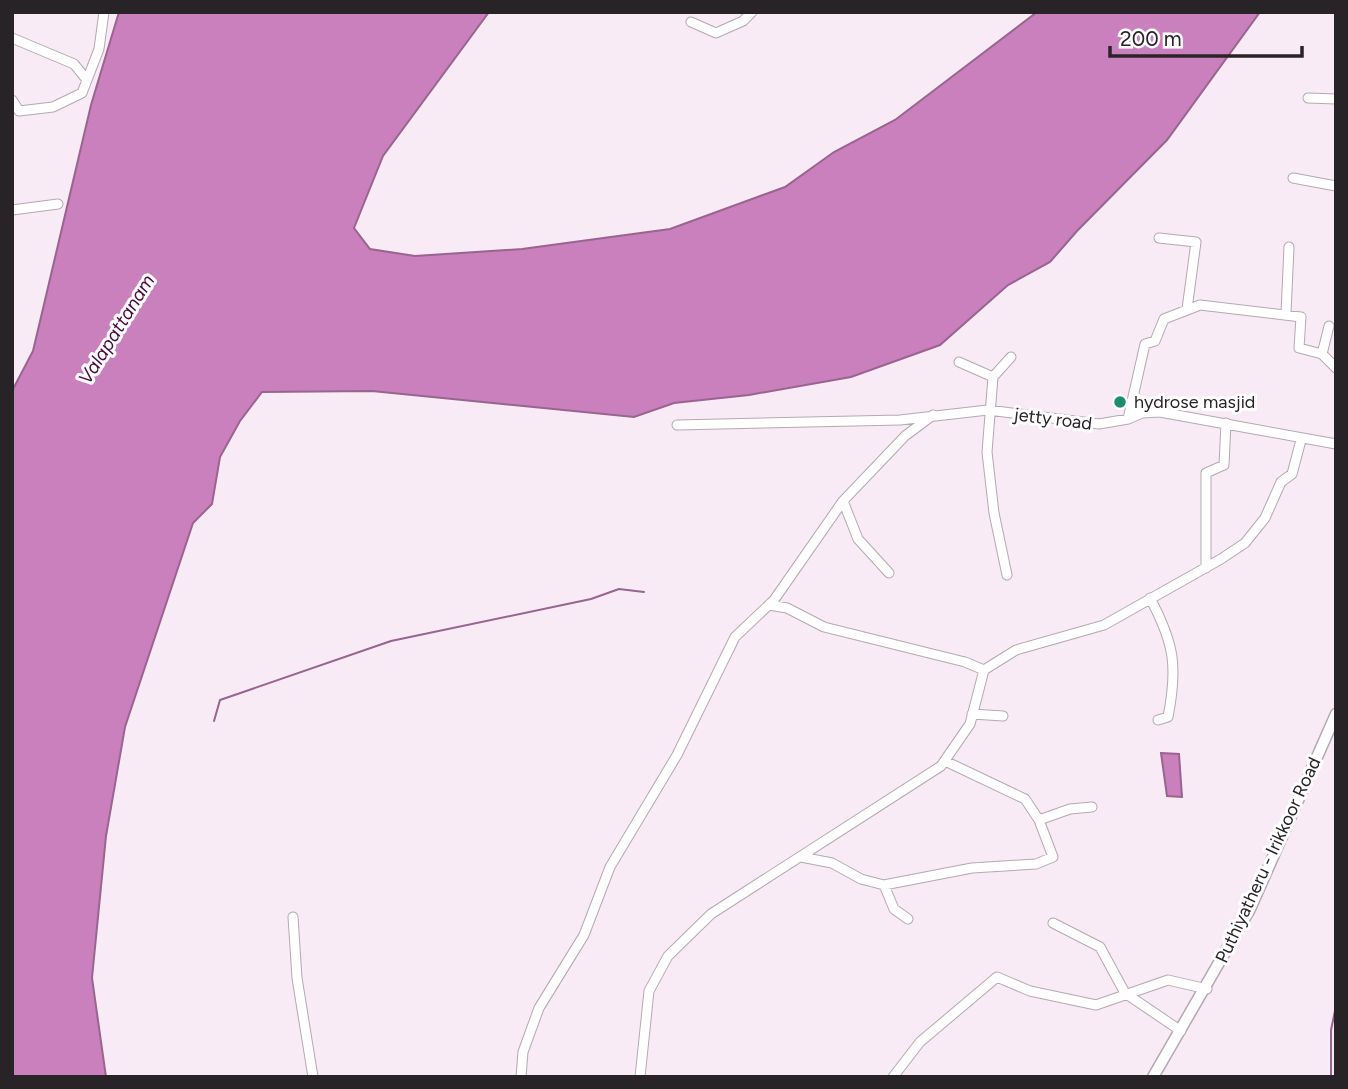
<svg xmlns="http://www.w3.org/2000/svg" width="1348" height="1089" viewBox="0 0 1348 1089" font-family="Figtree,sans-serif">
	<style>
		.water { fill: #c980bc; stroke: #99648f; stroke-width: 2 }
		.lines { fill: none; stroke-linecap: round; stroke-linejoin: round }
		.stream { stroke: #99648f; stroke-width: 2 }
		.minor-casing { stroke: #b4a9b2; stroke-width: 11 }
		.major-casing { stroke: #b4a9b2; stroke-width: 13 }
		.minor { stroke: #fff; stroke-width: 9 }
		.major { stroke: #fff; stroke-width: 10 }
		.poi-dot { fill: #1b8e70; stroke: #fff; stroke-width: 2.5 }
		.labels { text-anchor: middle; stroke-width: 6; stroke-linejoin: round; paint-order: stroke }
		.poi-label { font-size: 18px; fill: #282327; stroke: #fff; text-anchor: start }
		.street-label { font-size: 18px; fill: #282327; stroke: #fff }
		.water-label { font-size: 19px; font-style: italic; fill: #4a0742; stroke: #fff }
	</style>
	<rect width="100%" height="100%" fill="#f8ebf5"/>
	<path class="water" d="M119,12h370l-106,144 -29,72 16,21 45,7 107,-7 148,-20 115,-42 49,-35 61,-32 142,-108h223l-93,128 -90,91 -27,31 -42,23 -68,60 -89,32 -102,18 -75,8 -40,14 -262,-26 -110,1 -22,29 -20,36 -8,47 -19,19 -68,204 -19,109 -14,142 14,99h-94v-686l21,-40 58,-246z
		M1161,753l18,1 3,43 -15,-1z"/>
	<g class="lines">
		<path class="stream" d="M214,721l6,-21 171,-59 200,-42 28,-10 25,3
			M1331,1077v-47l5,-24"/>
		<defs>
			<path id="minor" d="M691,22l25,11 27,-12 9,-9
				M12,38l62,26 13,16 12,-31 5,-37
				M1308,98l28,1
				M12,100l7,11 34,-4 29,-14 5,-13
				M1293,178l43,8
				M12,210l46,-6
				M1159,238l37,4 -9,67
				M1286,313l3,-66
				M1322,354l7,-28
				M959,362l34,15
				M1128,419l17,-75 10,-3 9,-22 36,-14 101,12 -2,31 23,6 14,14
				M677,425l223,-5 88,-10 111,14 29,-5 14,-6 18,-1 176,32
				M843,501l15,38 31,34
				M1206,568v-95l18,-8 2,-42
				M1007,575l-13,-62 -7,-61 6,-75 18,-20
				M1150,598c24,45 28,68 18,119l-10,3
				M769,605l18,3 37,19 141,35 19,8
				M972,714l31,2
				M1039,820l31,-11 22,-2
				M801,857l31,6 29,16 23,6 88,-17 64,-4 17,-7 -14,-37 -14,-21 -80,-38
				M884,885l10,24 14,10
				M293,917l4,61 16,99
				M1053,923l47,24 25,46 56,38
				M521,1077l2,-25 16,-44 45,-73 26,-68 67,-112 58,-118 39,-37 69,-99 62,-65 28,-21
				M640,1077l9,-86 19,-35 43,-42 230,-148 29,-42 14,-54 32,-20 88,-25 117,-66 24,-16 20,-25 16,-36 11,-8 9,-34
				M893,1077l27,-35 77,-65 33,14 66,14 72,-25 39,9"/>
			<path id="major" d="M1153,1077l97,-168 86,-195"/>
		</defs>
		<use href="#minor" class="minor-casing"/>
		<use href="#major" class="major-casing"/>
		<use href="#minor" class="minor"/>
		<use href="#major" class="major"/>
	</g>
	<circle class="poi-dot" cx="1120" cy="402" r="7"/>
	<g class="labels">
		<g class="poi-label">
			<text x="1134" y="408">hydrose masjid</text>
		</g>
		<g class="street-label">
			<text transform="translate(1053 419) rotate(7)" y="6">jetty road</text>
			<text transform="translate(1268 860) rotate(-65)" y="6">Puthiyatheru - Irikkoor Road</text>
		</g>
		<g class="water-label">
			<text transform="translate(116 329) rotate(-58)" y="7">Valapattanam</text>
		</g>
	</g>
	<rect width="1348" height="1089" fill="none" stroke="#282327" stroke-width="28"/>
	<path d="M1110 46v10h192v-10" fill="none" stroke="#282327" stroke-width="3.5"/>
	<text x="1120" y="46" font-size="21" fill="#282327" stroke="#ffffff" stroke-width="5" paint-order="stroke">200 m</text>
</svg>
